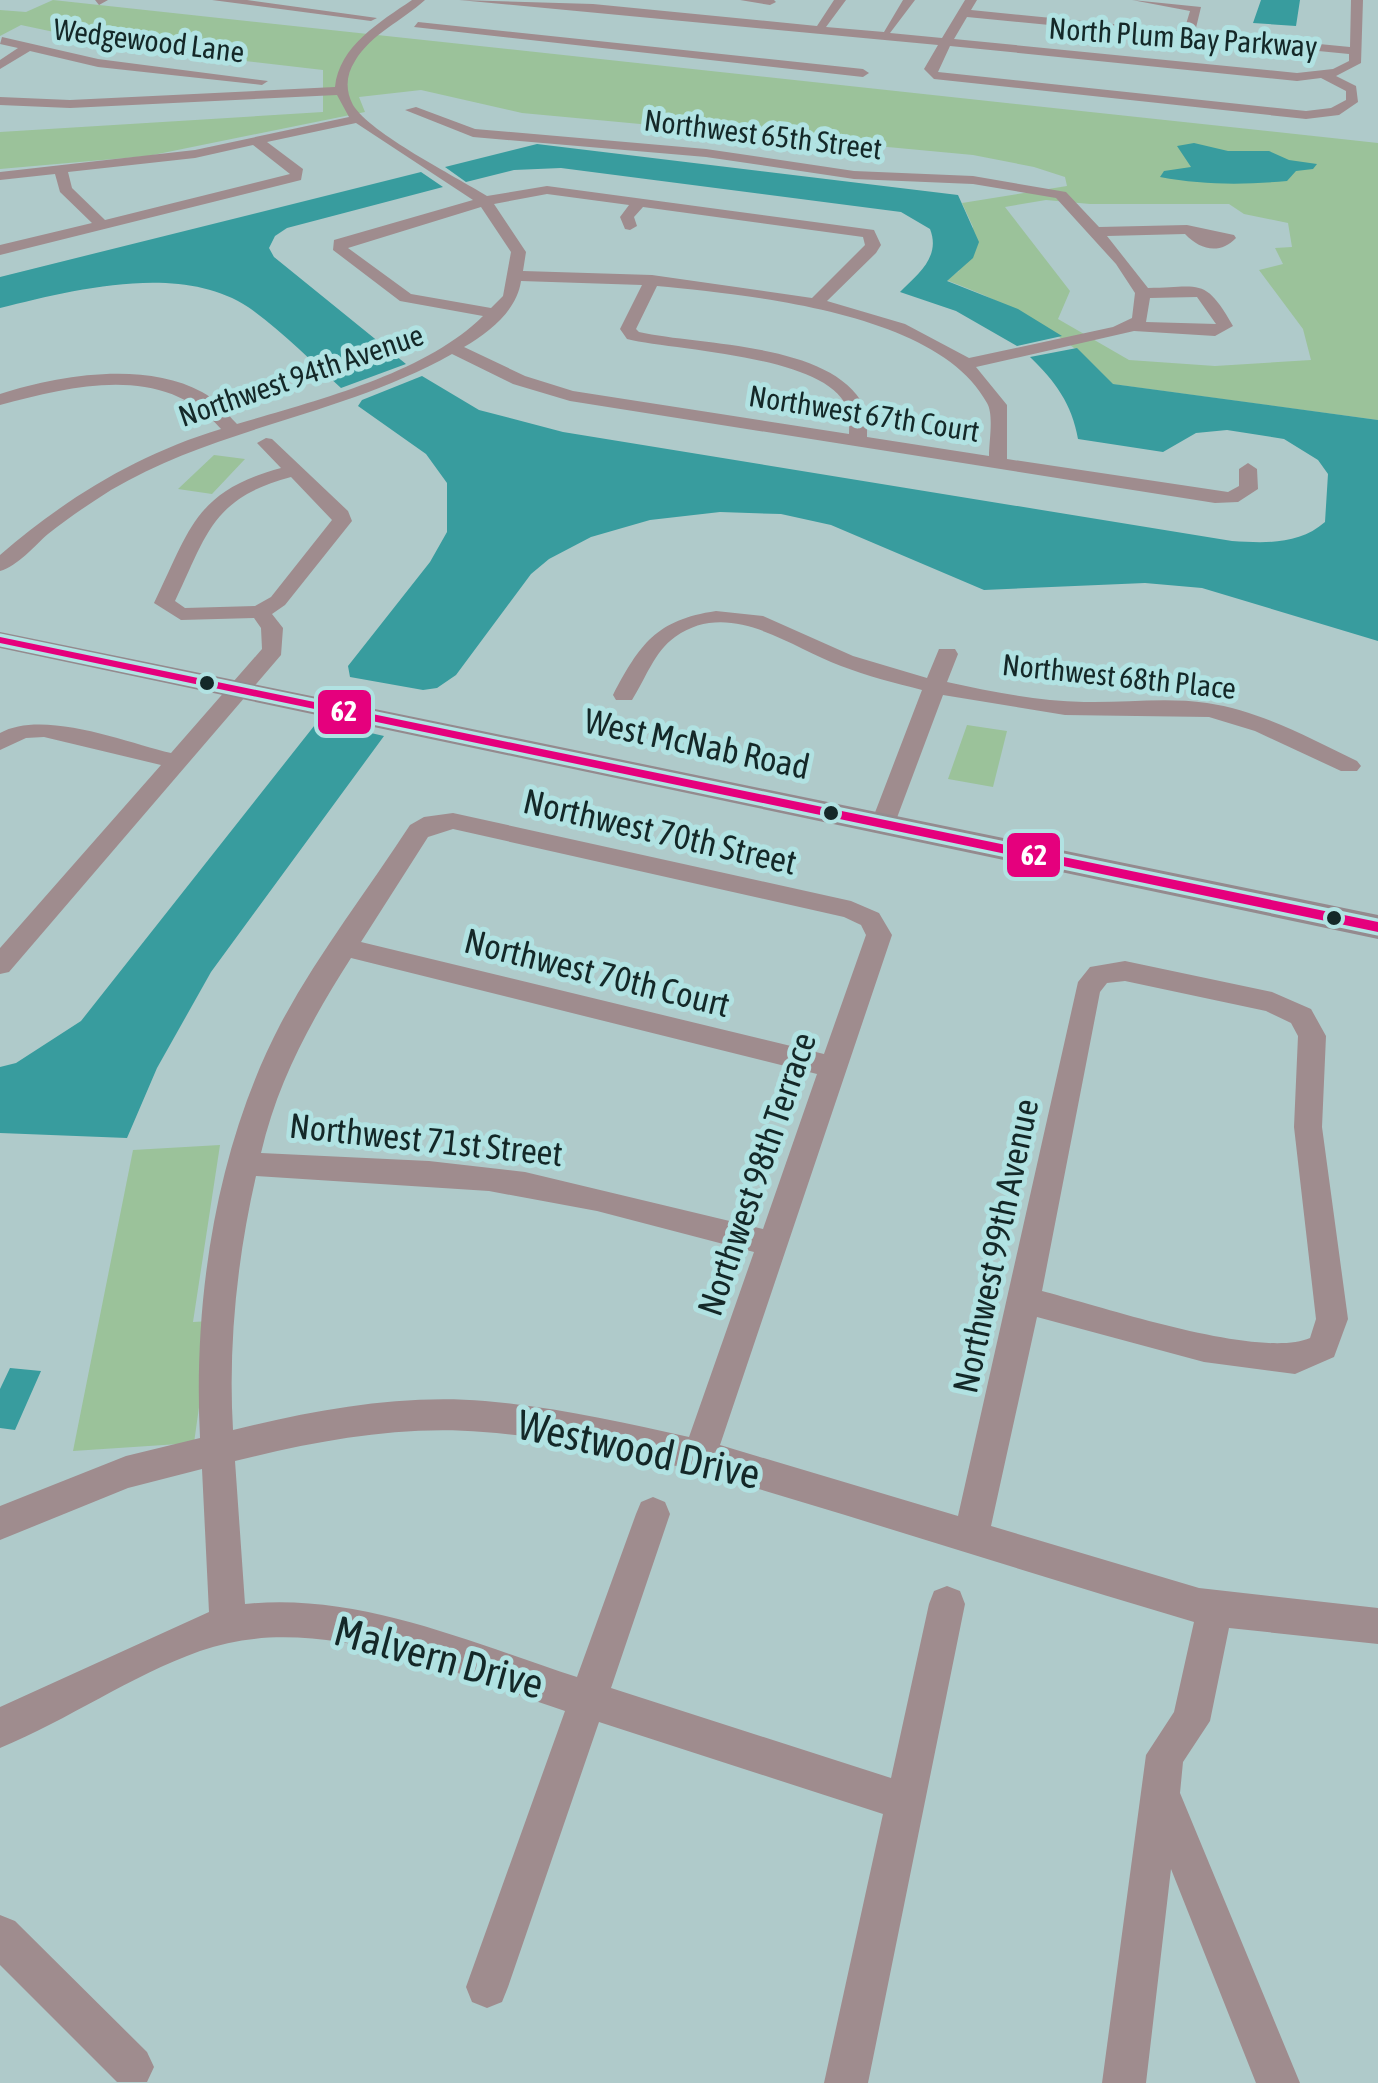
<svg xmlns="http://www.w3.org/2000/svg" width="1378" height="2083" viewBox="0 0 1378 2083" font-family="'Asap Condensed',sans-serif">
	<style>
		.green { fill: #9bc29a; fill-rule: evenodd }
		.water { fill: #389c9e }
		.lines { fill: none; stroke-linecap: round; stroke-linejoin: round }
		.minor { fill: #9f8c8e; fill-rule: evenodd }
		.major { fill: #948a8e; fill-rule: evenodd }
		.bus-1-casing { stroke: #b1e2e2; stroke-width: 7 }
		.bus-1 { fill: #e5007d; fill-rule: evenodd }
		.bus-dot { fill: #142828; stroke: #b1e2e2; stroke-width: 4 }
		.labels { text-anchor: middle; stroke-width: 10; stroke-linejoin: round; paint-order: stroke }
		.far-street-label { font-size: 30px; fill: #142828; stroke: #b1e2e2 }
		.street-label { font-size: 35px; fill: #142828; stroke: #b1e2e2 }
		.near-street-label { font-size: 42px; fill: #142828; stroke: #b1e2e2 }
		.line-badge { stroke: #b1e2e2; stroke-width: 4 }
		.badge-label { font-size: 28px; text-anchor: middle; font-weight: bold; fill: #fff }
	</style>
	<rect width="100%" height="100%" fill="#afcaca"/>
	<path class="green" d="M53,0l1325,143v277l-266,-36c-46,-52 -102,-80 -166,-104l13,-9 14,-44 -11,-24 105,-17 -2,-9 -31,-10 -61,-12 -451,-42 -101,-23 -62,7 6,15 -217,44 -148,13v-37l323,-20v-42l-198,-23 -104,-22 -21,11v-26l26,2zM1046,200l44,4h139l15,10 44,9 4,24 -17,1 8,16 -24,6 44,59 8,31 -96,6 -86,-6 -71,-41 12,-28 -65,-84z
		M214,455l31,4 -33,35 -34,-5z
		M967,725l40,6 -14,56 -45,-8z
		M220,1145l-27,177 18,-1 -17,122 -121,8 60,-301z"/>
	<path class="water" d="M1261,0h39l-4,26 -43,-3z
		M1194,143l34,8h41l20,9 28,4 -4,5 -17,2 -9,10c-44,4 -84,4 -127,-4l4,-6 27,-4 -14,-21z
		M537,144l421,51 21,47 -6,16 -26,23 71,28 44,27 -45,10 -61,-35 -56,-19c18,-18 41,-35 30,-63l-29,-17 -340,-44 -47,2 -48,12 -21,-15z
		M421,172l22,15 -156,41 -12,8 -6,12 5,9 132,107 -65,24c-30,-27 -60,-58 -93,-81 -68,-45 -175,-17 -248,1v-31z
		M1077,348l36,36 265,36v221l-176,-53 -57,-5 -161,7 -153,-65 -50,-11 -61,-2 -70,8 -59,17 -42,22 -18,15 -75,101 -19,13 -14,2 -73,-13 -2,-11 82,-104 17,-30v-49l-21,-29 -68,-48 4,-6 60,-24 57,34 84,22 669,109c33,2 67,4 93,-19l3,-48 -10,-14 -34,-21 -57,-9 -31,3 -33,19 -85,-13c-6,-35 -23,-58 -48,-82z
		M318,721l66,15 -173,236 -54,96 -30,70 -127,-5v-66l16,-4 65,-42z
		M10,1368l31,3 -26,59 -15,-2v-39z"/>
	<g class="lines">
		<path class="minor" d="M95,0h13l-9,5z
			M212,0h35l130,18 -6,3z
			M412,0h13c-23,21 -54,34 -70,61 -9,14 -10,29 -2,44 18,29 102,71 134,91l60,-10 327,44 7,15 -5,8 -49,48 78,23 64,34 144,-31 19,-9 3,-25 -19,-29 -60,-66 -83,-14 -119,-5 -148,-22 -233,-20 -68,-27 11,-3 59,22 231,20 148,22 119,5 93,16 33,35 88,-2 47,10 2,3c-16,17 -36,12 -51,-4l-78,2 41,52c53,-1 57,-11 85,38l-18,10 -81,-5 -158,36 31,38v54l221,33 11,-6v-17l9,-6 9,6 1,20 -20,13 -23,1 -645,-102 -57,-17 -61,-30c-108,61 -235,73 -341,136 -22,14 -43,28 -63,44 -14,12 -30,32 -48,37v-16c66,-57 138,-101 221,-126 -57,-66 -146,-44 -221,-24v-11c59,-19 145,-33 202,-2 14,7 24,21 35,32 77,-23 188,-50 246,-108l-83,-15 -67,-51 1,-10 139,-40 -117,-77 -89,19 36,27 -2,11 -301,75v-10l92,-22 -32,-31 -5,-18 -55,6v-8l195,-22 154,-33 -12,-22 -267,13 -70,-3v-8l70,3 265,-13c4,-41 45,-65 77,-87zM253,145l37,29 -185,46 -33,-32 -4,-16 127,-14zM547,194l82,11 -9,12 5,12 5,1 7,-4 -3,-9 9,-10 220,30 2,8 -53,53 -160,-23 -129,-4 3,-19 -32,-48zM481,207l30,45 -8,44 -12,12 -80,-14 -63,-46zM521,281l121,4 -22,44 7,10c48,12 206,16 221,72 2,7 1,16 1,23l-276,-43 -48,-15 -61,-29c26,-15 53,-37 57,-66zM657,286c92,9 282,26 330,117 7,12 2,38 2,53l-122,-19c0,-10 1,-22 -3,-31 -33,-64 -163,-60 -225,-74l-3,-3zM1197,297l19,27 -70,-2 4,-24z
			M459,0l134,4 224,22 17,-26h12l-20,27 58,5 19,-32h12l-25,33 52,5 23,-38h12l-6,10 213,21 6,-20 -58,-11 69,7 -6,25 155,15 1,-47h12l-2,63 -25,13 20,10 2,16 -19,13 -33,4 -372,-40 -10,-10 14,-24zM967,17l382,37v7l-16,8 -36,4 -343,-34zM950,46l347,35 24,-3 25,13v9l-15,8 -25,3 -368,-39z
			M740,0h34l2,2 -6,3z
			M418,22l445,47 6,4 -6,4 -449,-50z
			M2,37l96,22 170,22 -6,4 -164,-18 -68,-16 -30,18v-9l18,-12 -18,-4z
			M266,438l6,1 76,72 4,10 -67,84 -13,9 11,14 -2,27 -272,317 -9,2v-26l161,-183 -117,-28 -18,1 -26,12v-17c43,-24 125,9 171,20l91,-104 -1,-21 -7,-10 -73,2 -27,-17c36,-74 41,-112 127,-135l-24,-25zM291,477l41,43 -61,77 -16,9 -70,2 -10,-7c32,-67 37,-103 116,-124z
			M716,611l47,5 90,40 74,22 12,-29h16l3,5 -11,28c45,10 91,19 137,20 41,1 82,-5 123,1 54,8 102,35 150,58l4,5 -4,5h-16l-86,-40 -46,-14 -144,-2 -122,-20 -48,128 -12,8 -12,-8 51,-133c-27,-7 -55,-14 -81,-24 -51,-19 -111,-68 -166,-29 -21,15 -29,41 -43,63h-16l-3,-5c27,-51 43,-75 103,-84z
			M453,813l398,88 28,12 13,22 -172,510 238,71 120,-534 12,-15 35,-6 147,31 39,17 15,27 -4,91 26,192 -14,38 -39,17 -91,-12 -167,-45 -46,209 208,62 179,20v36l-149,-16 -19,93 -27,41 -3,31 120,290h-44l-85,-214 -25,214h-44l44,-328 28,-43 20,-90c-117,-35 -233,-71 -349,-107 -119,-36 -237,-74 -362,-83 -83,-7 -167,9 -248,29l10,143c113,-12 227,39 332,73l59,-163 5,-12 12,-5 12,5 5,12 -59,174 280,90 38,-174 5,-13 13,-5 13,5 5,13 -97,479h-44l59,-269 -284,-92 -91,265 -6,15 -15,6 -15,-6 -6,-15 99,-276c-111,-37 -247,-102 -365,-60 -70,25 -132,69 -200,97v-41l209,-95 -7,-143 -74,19 -128,52v-34l126,-50 74,-18c-7,-139 16,-291 81,-415 37,-69 86,-132 129,-198l14,-8zM453,829l391,88 17,8 5,10 -42,119 -463,-112 67,-105zM351,958l466,116 -54,155 -238,-57 -96,-11 -168,-8c17,-73 50,-132 90,-195zM1125,981l141,30 25,12 7,13 -4,91 22,192 -6,19c-50,22 -210,-32 -268,-47l58,-299 7,-9zM256,1176l233,15 108,20 157,41 -65,185c-68,-15 -135,-30 -204,-36 -85,-7 -170,9 -252,29 -5,-84 4,-171 23,-254z
			M0,1915l15,6 132,131 7,15 -7,15h-30l-117,-117z"/>
		<path class="major" d="M0,632l1378,283v24l-1378,-291z"/>
		<defs>
			<path id="bus-1" d="M0,637l1378,285v10l-1378,-289z"/>
		</defs>
		<use href="#bus-1" class="bus-1-casing"/>
		<use href="#bus-1" class="bus-1"/>
	</g>
	<g class="bus-dot">
		<circle cx="207" cy="683" r="9"/>
		<circle cx="831" cy="813" r="9"/>
		<circle cx="1334" cy="918" r="9"/>
	</g>
	<g class="labels">
		<g class="far-street-label">
			<text transform="translate(1183 38) rotate(4)" y="10">North Plum Bay Parkway</text>
			<text transform="translate(149 41) rotate(7)" y="10">Wedgewood Lane</text>
			<text transform="translate(763 135) rotate(7)" y="10">Northwest 65th Street</text>
			<text transform="translate(301 376) rotate(-19)" y="10">Northwest 94th Avenue</text>
			<text transform="translate(864 414) rotate(9)" y="10">Northwest 67th Court</text>
			<text transform="translate(1119 677) rotate(6)" y="10">Northwest 68th Place</text>
		</g>
		<g class="street-label">
			<text transform="translate(697 744) rotate(12)" y="12">West McNab Road</text>
			<text transform="translate(660 832) rotate(13)" y="12">Northwest 70th Street</text>
			<text transform="translate(597 973) rotate(14)" y="12">Northwest 70th Court</text>
			<text transform="translate(426 1140) rotate(6)" y="12">Northwest 71st Street</text>
			<text transform="translate(757 1174) rotate(-71)" y="12">Northwest 98th Terrace</text>
			<text transform="translate(996 1246) rotate(-78)" y="12">Northwest 99th Avenue</text>
		</g>
		<g class="near-street-label">
			<text transform="translate(639 1449) rotate(12)" y="15">Westwood Drive</text>
			<text transform="translate(439 1657) rotate(15)" y="15">Malvern Drive</text>
		</g>
	</g>
	<g class="line-badge">
		<rect x="316" y="688" width="57" height="48" rx="10" fill="#e5007d"/>
		<rect x="1005" y="831" width="57" height="48" rx="10" fill="#e5007d"/>
	</g>
	<g class="badge-label">
		<text x="344" y="721">62</text>
		<text x="1034" y="865">62</text>
	</g>
</svg>
